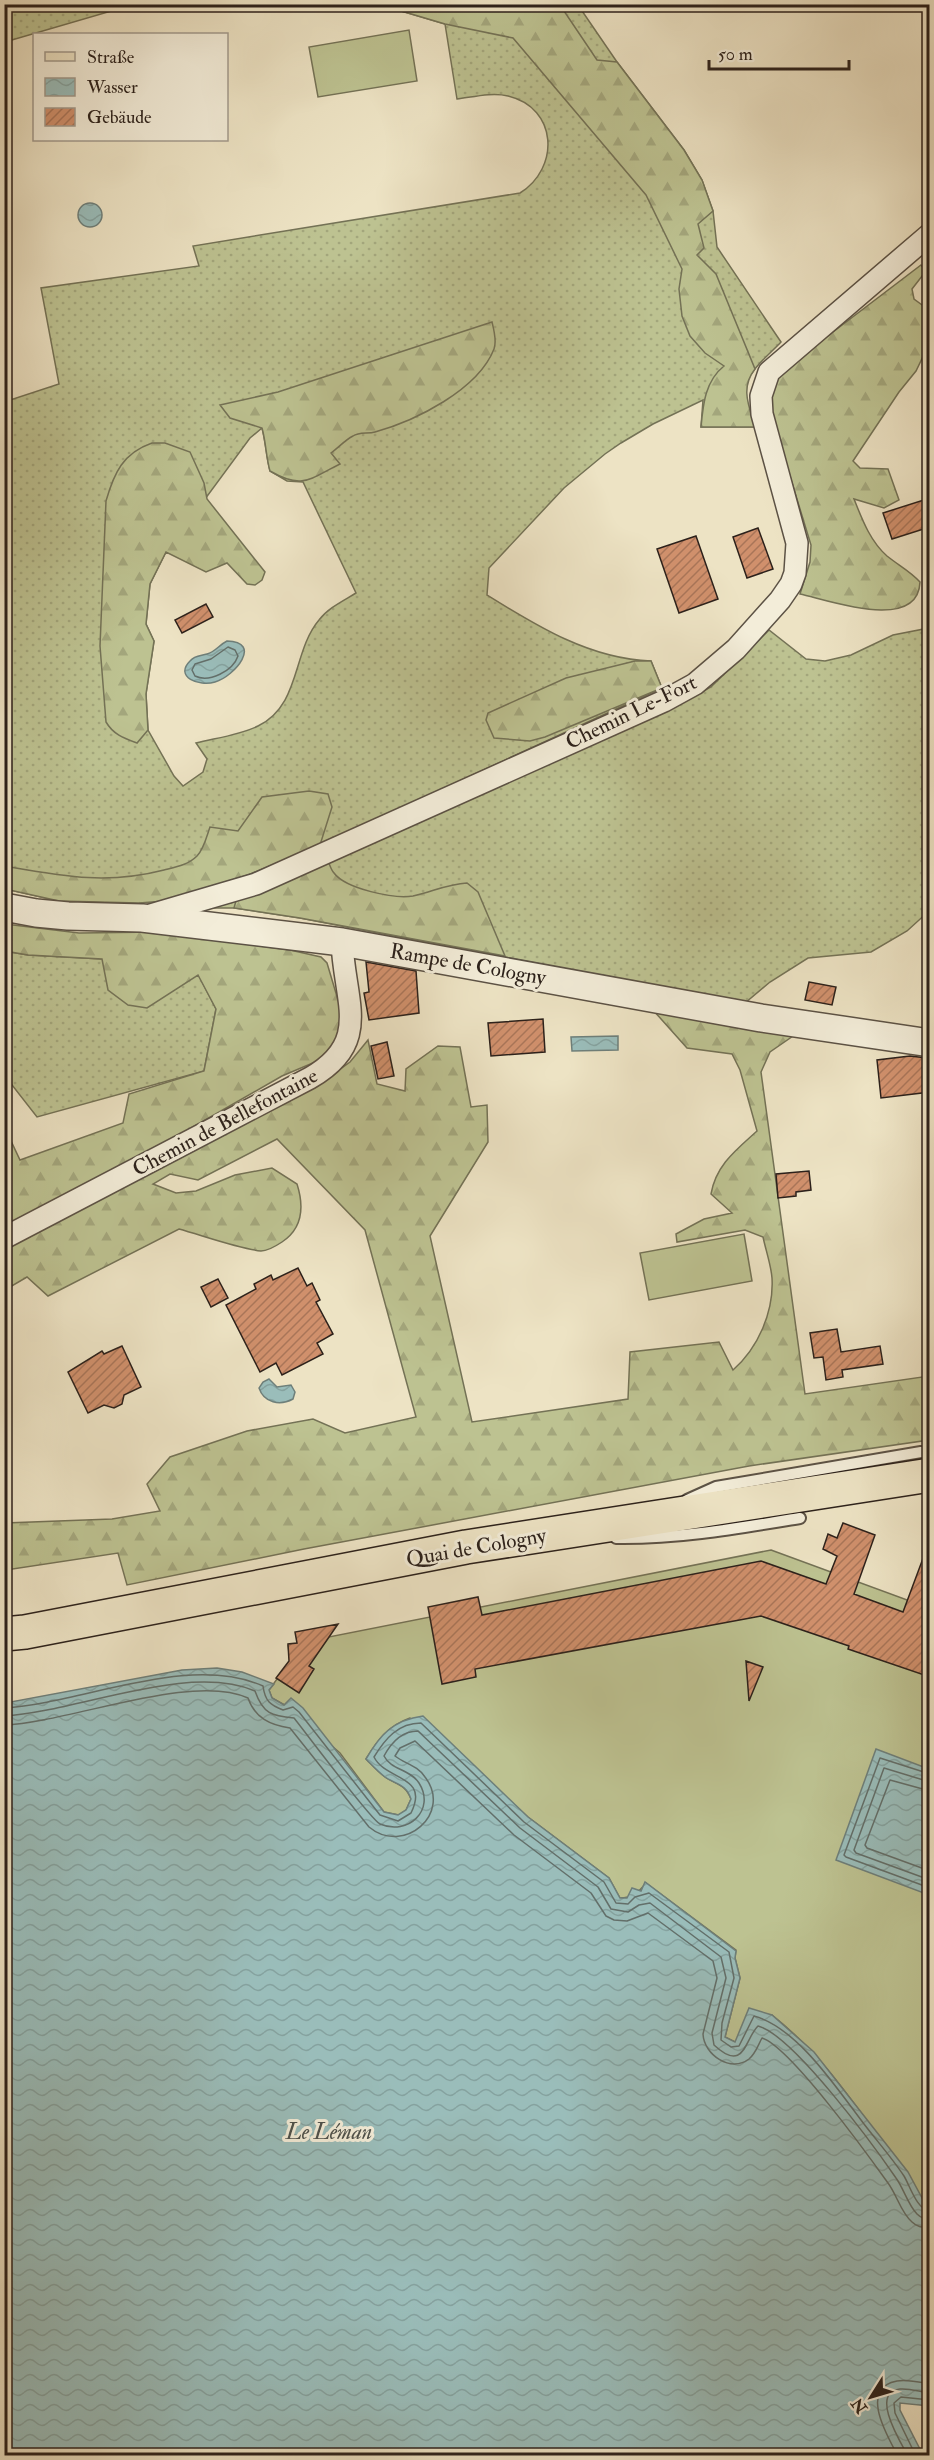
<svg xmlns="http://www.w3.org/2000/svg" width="934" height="2460" viewBox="0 0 934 2460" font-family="'IM FELL Double Pica',serif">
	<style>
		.grass { fill: url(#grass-dots); stroke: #747256; stroke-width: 1.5; fill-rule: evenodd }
		.forest { fill: url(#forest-firs); stroke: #747256; stroke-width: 1.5 }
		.garden { fill: #bdc291; stroke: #747256; stroke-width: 1.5 }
		.water { fill: url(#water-waves); stroke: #6e7f7a; stroke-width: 1.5 }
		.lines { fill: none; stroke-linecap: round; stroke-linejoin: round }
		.shore { stroke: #636f6a; stroke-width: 1.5 }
		.building { fill: url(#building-hatch); stroke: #2c211b; stroke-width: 1.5 }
		.service-casing { stroke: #5c5245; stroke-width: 14 }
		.minor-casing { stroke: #5c5245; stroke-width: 24 }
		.tertiary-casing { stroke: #5c5245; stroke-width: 30 }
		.primary-casing { stroke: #2c211b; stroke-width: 36 }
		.service { stroke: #f3edd9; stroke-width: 10 }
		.minor { stroke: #f3edd9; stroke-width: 21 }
		.tertiary { stroke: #f3edd9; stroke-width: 27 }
		.primary { stroke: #ede3c4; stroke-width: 33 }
		.labels { text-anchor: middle; stroke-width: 6; stroke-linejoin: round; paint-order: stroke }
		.street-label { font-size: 21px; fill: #2c211b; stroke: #f3edd9 }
		.water-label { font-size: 22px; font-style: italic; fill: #4d504b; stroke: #f3edd9 }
	</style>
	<defs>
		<pattern id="grass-dots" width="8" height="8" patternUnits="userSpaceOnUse" patternTransform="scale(1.5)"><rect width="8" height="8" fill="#bdc291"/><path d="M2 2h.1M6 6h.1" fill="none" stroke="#a3a67c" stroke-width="1.8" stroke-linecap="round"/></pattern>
		<pattern id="forest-firs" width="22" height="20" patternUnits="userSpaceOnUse" patternTransform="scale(1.5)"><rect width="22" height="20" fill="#bdc291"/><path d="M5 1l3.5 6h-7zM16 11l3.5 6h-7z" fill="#a3a67c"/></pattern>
		<pattern id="water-waves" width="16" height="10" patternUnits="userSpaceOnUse" patternTransform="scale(1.5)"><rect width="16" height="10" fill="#9abdba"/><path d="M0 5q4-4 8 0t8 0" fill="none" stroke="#85a29f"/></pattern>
		<pattern id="building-hatch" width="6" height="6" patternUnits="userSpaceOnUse" patternTransform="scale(1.5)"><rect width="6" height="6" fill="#d0906c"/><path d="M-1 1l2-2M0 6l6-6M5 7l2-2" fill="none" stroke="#a97558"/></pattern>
	</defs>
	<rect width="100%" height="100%" fill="#ede3c4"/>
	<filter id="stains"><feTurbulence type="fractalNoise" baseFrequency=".00333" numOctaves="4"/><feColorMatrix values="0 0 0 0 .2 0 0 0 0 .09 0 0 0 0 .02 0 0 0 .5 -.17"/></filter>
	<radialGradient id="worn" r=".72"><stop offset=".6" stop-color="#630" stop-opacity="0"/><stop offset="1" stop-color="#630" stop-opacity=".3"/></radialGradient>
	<path class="grass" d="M5,4h127v1l-127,37z
		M381,5h197l39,57 67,88 18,30 11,31 4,36 64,95c-12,13 -35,30 -36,49 0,11 7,25 10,36h-54l2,-27 -50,24 -32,19 -16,11 -41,34 -75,80 -2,27c50,31 103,64 164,66l11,27 -342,157 -181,58 -80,-2 -54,-12 -1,-487 55,-18 -18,-96 158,-22 -6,-20 327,-53c40,-25 38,-85 -12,-97 -16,-4 -35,1 -51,3l-12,-75zM262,428c4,15 4,29 8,43l17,10 16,1 53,111c-13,8 -28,15 -37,27 -27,32 -18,85 -61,106 -18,9 -42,12 -62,17l11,16 -4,13 -20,14 -9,-10 -26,-46 -2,-36 8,-53 -8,-17 4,-40 16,-32 84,-114z
		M929,628v283l-22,20 -36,21 -63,6 -38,24 -25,21 -445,-85 -66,-10h-33l127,-47 348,-155 35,-19 58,-57 37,29 19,2 26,-6 42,-20z
		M4,951l24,4 74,4 96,15 18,35 -12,62 -167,46 -32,-41z"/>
	<path class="forest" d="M381,5h179l37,55 20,2 67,88 18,30 11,31 -15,13 6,24 -7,7 19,19 39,95c-15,19 -6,37 0,58h-54c2,-22 4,-46 23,-61l-19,-13 -15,-17 -8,-20 -3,-27 3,-20 -36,-74 -133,-157 -68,-14z
		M921,265l5,6 -14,18 2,10 15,11 -1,36 -12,25 -17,21 -46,69 7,7 28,1 11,31 -15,8 -30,-9c8,20 16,42 33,57 11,9 23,15 33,26 -2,51 -92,18 -120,12l10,-32 1,-17 -37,-121 -2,-14 -1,-17 5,-14 11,-12z
		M492,322c2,8 5,19 2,27 -16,41 -79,72 -119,83 -7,2 -16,0 -22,4 -8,4 -15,12 -22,17l9,11c-31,15 -37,26 -70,7 -4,-14 -4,-29 -8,-43l-32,-10 -10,-13 58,-13z
		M152,443h13l25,9 14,31 3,16 58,73 -3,8 -7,5 -8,-1 -20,-21 -21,9 -40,-20 -16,32 -4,40 8,17 -8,53 2,36 -11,13c-14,-5 -24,-9 -31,-21l-6,-76 6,-145c8,-28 17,-48 46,-58z
		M635,661h16l11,27 -117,49 -15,4 -36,-3 -8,-18 2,-7 78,-35z
		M309,791l19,3 4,13 -12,38 -72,30 -83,26 -26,2 -80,-2 -54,-12 -1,-23c58,10 102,19 160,4 12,-3 24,-5 33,-14 7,-7 10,-21 13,-29l28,4 24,-34z
		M328,861c2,4 3,9 6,12 12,16 60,26 79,23 19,-4 34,-12 54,-13l11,9 27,64 -205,-38 -66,-10 3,-11z
		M5,924l74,9 78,-1 133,18 31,7 6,6 14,47 -1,18 -5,14 -15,18 -38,16 -145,83 -132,68v-84l6,-2 9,19 103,-37 6,-29 75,-23 12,-62 -18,-34 -51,33 -19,-3 -20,-15 -6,-31 -74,-4 -23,-4z
		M653,1010l143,24 -26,18 -9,20 44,322 124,-18v64l-180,26 -445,83 -177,36 -9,-32 -112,17 -2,-2 1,-45 107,-4 48,-8 -13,-27 23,-27 77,-26 66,-12 32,14 71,-16 -51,-187 -88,-91 -79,41 -28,-6 -17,10 23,9 20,-2 39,-16 37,-7 25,16c7,22 6,44 -15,58 -6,4 -14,9 -21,9 -21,-2 -60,-16 -82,-22l-131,67 -21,-19 -22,13v-41l327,-174 18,-13 18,-22 9,44 28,7 1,-22 32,-23 22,1 11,60 16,-2 1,37 -58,94 42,186 156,-23 2,-47 89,-10 14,28c25,-22 41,-58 39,-92 -1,-13 -6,-27 -9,-41l-18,-7 -68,12 -1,-8 28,-15 28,-6 -21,-19c5,-29 25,-44 46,-63l-17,-61 -8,-16 -45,-6z"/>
	<path class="garden" d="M409,30l8,51 -99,16 -9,-50z
		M744,1234l8,47 -103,19 -9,-47z
		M771,1550l158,58v603c-11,-23 -29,-44 -44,-65 -35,-48 -65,-93 -113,-131l-37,27 -10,-5 15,-59 -5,-20 1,-8 -90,-67c-7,9 -14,15 -26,15l-11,-20 -81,-61 -52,-47 -66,-52c-22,8 -32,21 -44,41 6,6 12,13 19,18 12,8 20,7 26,22l-5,11 -7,5 -15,-3 -44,-59 -55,-48 -13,-7 -3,-8 21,-29 -2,-16z"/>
	<path class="water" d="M78 215a12 12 0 1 1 24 0a12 12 0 1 1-24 0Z
		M227,641c36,1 8,35 -12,41 -16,5 -41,-5 -25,-21 5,-6 11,-5 17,-7 8,-2 12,-9 20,-13z
		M618,1036v14l-46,1 -1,-14z
		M269,1379l8,8 14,-2 4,7 -2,7c-13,7 -29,4 -34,-11l4,-6z
		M217,1668l25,4 32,12 -5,6 3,8 12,7 7,-7 12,10 81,104 14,3 8,-5 5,-11c-5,-15 -14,-14 -26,-22 -7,-5 -13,-12 -19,-18 14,-24 27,-39 57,-43l105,101 81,61 11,20h7l5,-10 9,3 4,-9 91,69 -1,7 5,20 -15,59 10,5 14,-34 23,7 42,37 94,120 21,39v195l-29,-3v7l23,45h-918v-752l177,-33z
		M876,1749l53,20v126l-93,-35z"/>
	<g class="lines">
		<path class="shore" d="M228,647l7,3 3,6c-5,15 -29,27 -43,20l-3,-6 3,-6 16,-5z
			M4,1708c80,-5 184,-55 259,-22 2,15 7,19 20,24l10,-3 6,5 81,103 18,6 13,-8c19,-38 -25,-32 -37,-56 11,-18 24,-34 47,-34l103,99 80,60 12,21 12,1 7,-7 14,-4 80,59 5,26 -12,45 -1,17 10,7 8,-1 15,-30c44,12 83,73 110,108 13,17 28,34 40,52 6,10 13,34 26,35
			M4,1716c73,-4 184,-54 251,-25 8,23 17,25 39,27 12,15 77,102 86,106 28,12 56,-14 39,-41 -9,-14 -28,-13 -35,-27 7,-13 18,-25 34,-25l102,97 78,59 13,22 17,3 11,-7 11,-2 71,54 5,21 -14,55 2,12c31,29 31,-7 44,-19 35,9 116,120 138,152 8,11 12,27 21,36 4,4 8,5 13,5
			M4,1725c64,-2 188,-53 244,-27 7,20 22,27 42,30l79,99c35,29 84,-14 56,-50 -8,-12 -20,-13 -30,-21l5,-8 15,-7 99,94 77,58 15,23 8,4 13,1 21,-8 65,48 4,17 -14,56c1,21 28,39 46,25 7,-6 9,-14 13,-21 28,9 106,117 126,145 9,12 13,30 24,39 5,5 11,6 18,6
			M930,1774l-50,-16 -36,97 2,2 84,31
			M930,1782l-46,-14 -30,82 2,3 74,27
			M930,1791l-40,-11 -25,65 2,3 63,23
			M898,2456c-10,-19 -40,-68 -1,-75 10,-2 22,1 33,3
			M908,2456c-7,-13 -39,-64 -8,-67 10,-1 20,3 30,4
			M916,2456l-21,-43 -1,-10 7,-6 29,3"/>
	</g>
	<path class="building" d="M930,498v29l-38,12 -9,-26z
		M758,528l15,41 -26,9 -14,-41z
		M696,536l22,63 -39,14 -22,-64z
		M206,604l7,13 -31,16 -7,-13z
		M366,962l50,9 3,42 -50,7 -5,-27 5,-1z
		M809,982l27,5 -4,18 -27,-5z
		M543,1019l2,33 -54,4 -3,-33z
		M387,1042l7,34 -16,3 -7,-33z
		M910,1056l17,2 3,34 -49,6 -4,-38z
		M809,1171l2,19 -15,2v4l-18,2 -2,-24z
		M298,1268l9,18 5,-3 8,17 -4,2 17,32 -16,9 6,11 -41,21 -6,-12 -16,9 -34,-67 30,-16 -2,-5 17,-9 2,5z
		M218,1279l10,19 -17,9 -10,-20z
		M837,1329l4,23 39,-6 3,18 -41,6 1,7 -17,3 -3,-23 -9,1 -4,-25z
		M122,1346l19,41 -17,8 -2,9 -8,4 -10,-3 -16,8 -20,-41 34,-21 2,3z
		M843,1523l32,12 -21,59 49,18 25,-67 2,1v131l-82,-28 1,-3 -88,-30 -286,53 1,8 -34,7 -14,-77 50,-10 4,18 279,-54 65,23 11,-28 -14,-7 5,-15 9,4z
		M338,1624l-29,42 5,3 -15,24 -23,-15 13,-17 -1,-17 9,-1 -2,-11z
		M746,1661l17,6 -14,34z"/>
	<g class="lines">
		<defs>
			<path id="service" d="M687,1500l29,-13 205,-35
				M616,1538c62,1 123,-10 184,-20"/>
			<path id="minor" d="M147,916l109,-32 408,-183 31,-17 41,-35 44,-49 11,-16 4,-11 2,-30 -35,-129 -1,-18 8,-24 161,-138
				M4,1238l306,-160c63,-36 34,-77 32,-136"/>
			<path id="tertiary" d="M4,907l32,6 32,3 74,2 200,24 419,76 169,25"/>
			<path id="primary" d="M4,1634l21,-2 441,-85 464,-72"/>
		</defs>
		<use href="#service" class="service-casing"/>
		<use href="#minor" class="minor-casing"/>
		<use href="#tertiary" class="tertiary-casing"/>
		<use href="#primary" class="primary-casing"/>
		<use href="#service" class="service"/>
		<use href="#minor" class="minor"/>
		<use href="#tertiary" class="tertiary"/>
		<use href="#primary" class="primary"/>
	</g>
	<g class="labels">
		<g class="street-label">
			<text transform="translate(631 712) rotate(-26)" y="7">Chemin Le-Fort</text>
			<text transform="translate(468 964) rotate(10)" y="7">Rampe de Cologny</text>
			<text transform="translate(225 1122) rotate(-28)" y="7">Chemin de Bellefontaine</text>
			<text transform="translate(476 1547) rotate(-10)" y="7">Quai de Cologny</text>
		</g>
		<g class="water-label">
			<text x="329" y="2139">Le Léman</text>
		</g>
	</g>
	<rect width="934" height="2460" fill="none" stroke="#ede3c4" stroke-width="24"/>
	<rect x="6" y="6" width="922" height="2448" fill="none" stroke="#2c211b" stroke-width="3"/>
	<rect x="12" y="12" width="910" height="2436" fill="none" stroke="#2c211b" stroke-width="1.5"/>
	<rect x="33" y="33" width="195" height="108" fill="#f3edd9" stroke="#a39b8d" stroke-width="1.5"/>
	<rect x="45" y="52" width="30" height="9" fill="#ede3c4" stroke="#a39b8d" stroke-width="1.5"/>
	<text x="87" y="63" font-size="18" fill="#2c211b">Straße</text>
	<rect x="45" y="78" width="30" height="18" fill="url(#water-waves)" stroke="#a39b8d" stroke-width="1.5"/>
	<text x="87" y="93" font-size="18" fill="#2c211b">Wasser</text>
	<rect x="45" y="108" width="30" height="18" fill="url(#building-hatch)" stroke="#a39b8d" stroke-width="1.5"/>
	<text x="87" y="123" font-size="18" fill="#2c211b">Gebäude</text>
	<g transform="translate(871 2397) rotate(233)" stroke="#f3edd9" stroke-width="4.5" paint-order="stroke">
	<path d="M0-4.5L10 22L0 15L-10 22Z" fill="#2c211b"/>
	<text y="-9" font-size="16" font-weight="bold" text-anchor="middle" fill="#2c211b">N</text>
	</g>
	<path d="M709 60v9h140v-9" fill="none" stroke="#2c211b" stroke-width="3"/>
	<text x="718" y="60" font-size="18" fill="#2c211b" stroke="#f3edd9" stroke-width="4.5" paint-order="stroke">50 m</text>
	<rect width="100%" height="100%" filter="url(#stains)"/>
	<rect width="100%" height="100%" fill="url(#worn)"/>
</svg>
